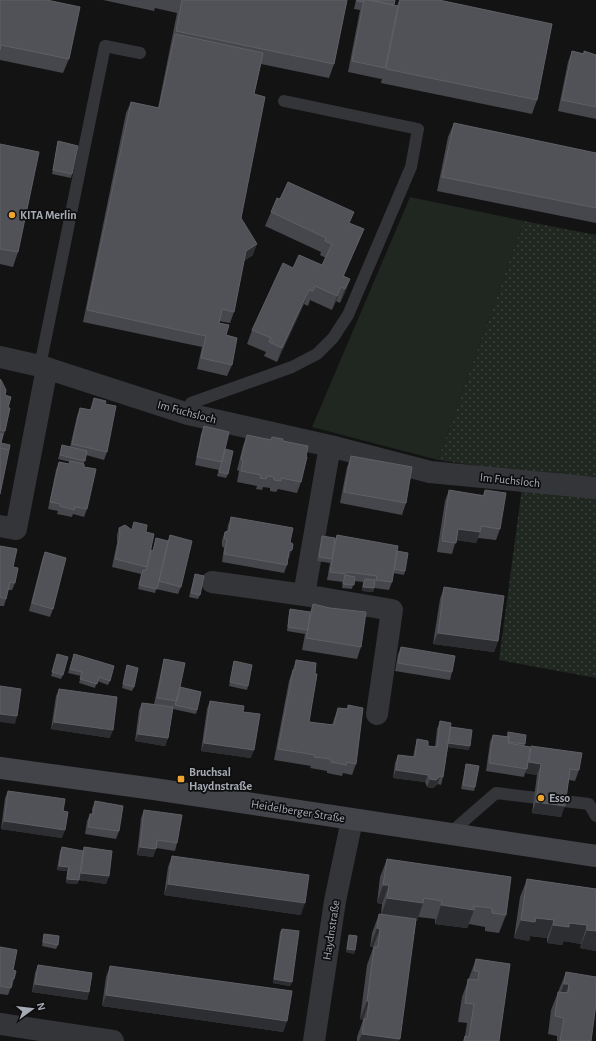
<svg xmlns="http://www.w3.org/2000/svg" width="596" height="1041" viewBox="0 0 596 1041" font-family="'Alegreya Sans',sans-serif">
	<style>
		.grass { fill: #1f2720 }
		.garden { fill: url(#garden-dots) }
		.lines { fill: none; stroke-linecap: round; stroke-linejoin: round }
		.service { stroke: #343539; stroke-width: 12 }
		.minor { stroke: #343539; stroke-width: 22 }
		.secondary { stroke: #424449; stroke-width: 22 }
		.wall { fill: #46474c }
		.shaded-wall { fill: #2d2e31 }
		.building { fill: #505257; stroke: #5e6066 }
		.poi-dot { fill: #efa430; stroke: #0e0e0f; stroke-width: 1.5 }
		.labels { text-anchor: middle; stroke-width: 3.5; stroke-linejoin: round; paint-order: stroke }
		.poi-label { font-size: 12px; font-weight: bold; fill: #a5aab5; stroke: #0e0e0f; text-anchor: start }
		.street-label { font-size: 12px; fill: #a5aab5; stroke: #0e0e0f }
	</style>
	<defs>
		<pattern id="garden-dots" width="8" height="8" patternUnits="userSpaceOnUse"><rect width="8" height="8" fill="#1f2720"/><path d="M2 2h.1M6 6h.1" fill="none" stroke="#3d443e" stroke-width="1.8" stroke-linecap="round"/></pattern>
	</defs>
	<rect width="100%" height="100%" fill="#131314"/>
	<path class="grass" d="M410,197l114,24 -86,239 -126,-33z"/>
	<path class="garden" d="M524,221l72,14v248l-158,-23z
		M522,488l74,6v184l-97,-18z"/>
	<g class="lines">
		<path class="service" d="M40,366l65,-320 35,7
			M188,414l3,-11 101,-36 25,-13 16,-16 15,-23 63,-148 7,-38 -134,-28
			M449,834l47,-41 93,11 7,12"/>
		<path class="minor" d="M0,357l40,9 148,48 142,32 100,26 166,16
			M330,446l-26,149 88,15 -15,104
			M0,526l16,3 31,-161
			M212,582l92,13
			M0,1024l113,17
			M314,1041l21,-140 17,-81"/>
		<path class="secondary" d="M0,768l154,21 442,67"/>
	</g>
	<path class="wall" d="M0,0l69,59 -6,14 -63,-13z
		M103,0h244l-13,64 -5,14 -68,-14 -7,30 -13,124 12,37 -9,6 -10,51 -4,11 -11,-2v2l7,12 6,30 -5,11 -30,-7 5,-22 -119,-25 43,-209 5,-11 27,6 19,-95 -22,-5 -1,3z
		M356,0h39l-1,5 3,1 2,-6h40l98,100 -5,14 -151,-31 1,-5 -1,1 -33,-7 12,-62 -6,-1z
		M572,51l11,3 1,-3 12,4v64l-38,-8 10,-49z
		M454,123l142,30v70l-159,-32 11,-54z
		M58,141l14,33 -1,4 -19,-4 5,-29z
		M0,144l18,108 -5,15 -13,-3z
		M271,212l79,12 14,5 -6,14 -14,33 6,3 -10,24 -4,-2 -4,9 -22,-10 -2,6 -4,-2 -27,58 -13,-6 2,-4 -19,-8 5,-14 41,-62 29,-3 4,-7 -6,-3 1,-3 -56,-26z
		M0,379l8,29 -3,23 -4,12 -1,51z
		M94,398l11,6 2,48 -3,8 -18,-5 -2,8v4l3,42 -3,8 -11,-3 -1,3 -15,-3 1,-3 -10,-2 8,-39 3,-8 10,2 1,-2 -12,-3 3,-10 1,-4 8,2 7,-31 3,-8 10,2z
		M204,426l21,23 3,25 -2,4 -9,-2 2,-7v1l-24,-5 6,-31z
		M247,435l36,6 18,41 -4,11 -19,-4 -2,3 -6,-1v-3l-7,-1 -1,3 -6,-1 1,-3 -20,-4 2,-11 -2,-1 6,-24z
		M351,456l55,47 -4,12 -62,-12 7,-36z
		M449,490l34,5 2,-5 15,39 -4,11 -18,-2 -2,5 -20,-3 -4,14 -15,-2 8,-51z
		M231,517l59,25 -1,16h-1l-1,7 -3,8 -62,-11 2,-14 -2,-2v-6l3,-8 2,-1 1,-6z
		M134,522l12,10 5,18 2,1 3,-13 12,3 2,-6 11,52 -3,7 -22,-5 -1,4 -17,-4 3,-15 -29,-7 5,-24v-8l2,-7 12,2z
		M337,535l60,16 8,20 -1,4 -11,-2 -1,9 -3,8 -15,-2 -1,4 -11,-1 1,-9 -9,-1 -2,8 -10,-1 1,-7v1l-16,-2 3,-17 -13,-2 4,-21 1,-4 13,3z
		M0,546l13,21 2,16 -3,7h-4l-2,9 -2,7h-4z
		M45,552l8,57 -3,8 -21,-6 13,-51z
		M195,574l5,21 -2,4 -9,-2z
		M444,587l54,54 -4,11 -61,-8 7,-45z
		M313,604l48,43 -4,12 -55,-9 3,-16 -18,-3 2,-18 1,-4 20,3z
		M401,647l51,25 -2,8 -55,-9 3,-17z
		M57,654l6,21 -2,4 -10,-3z
		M74,654l36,27 -2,4 -11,-4 -2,7 -16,-5 2,-7 -13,-3z
		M164,659l16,28 17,23 -1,4 -23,-5 -5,29 -3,8 -30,-5 4,-31 3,-7 12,1 8,-37z
		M296,660l19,14 -6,48 23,3 2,-6 4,-11 9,1 1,-4 8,59 -4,11 -9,-2 -1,3 -15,-3v-2l-17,-3 1,-2 -37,-6 15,-79z
		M234,661l14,25 -1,4 -18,-4 4,-21z
		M127,665l7,22 -2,4 -10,-3z
		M59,689l51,49 -59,-9 5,-33z
		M210,701l33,11 8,46 -50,-7 6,-42z
		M440,721l11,6 18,23 -21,-3 -5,30 -2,8 -3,-1 -5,4 -6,-1 -2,-5 -32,-4 2,-15 3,-8 15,2 2,-10 2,-8 11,7 7,1 2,-18z
		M508,732l17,12 -1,2 6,4 1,-4 48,24 -4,11 -6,-1 -8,37 -29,-4 5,-38 -12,-2 -1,4 -38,-6 4,-29 3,-7 14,2z
		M466,764l9,23 -1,4 -13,-2 4,-21z
		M8,791l55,20 -1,27 -61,-9 4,-31z
		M95,801l24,30 -3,8 -31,-5 2,-13 3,-7h2v-5z
		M144,810l33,33 -2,8 -19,-3 -3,9 -16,-2 4,-37z
		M62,847l21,4 1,-4 25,29 -3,8 -27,-4 -2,4 -11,-1 1,-12 -10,-1 3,-19z
		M172,856l129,59 -137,-20 4,-28z
		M387,859l119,56 -7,18 -14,-2v-4l-16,-3 -2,4 -32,-4v-5l-17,-2 -1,4h-1l-17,120h-42v-4l5,-14 1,-3 -3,-1 7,-54 6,-17v-1h-3l2,-14 7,-19h2l1,-10 -5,-1 3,-26z
		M527,879l69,10v62l-16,-3 1,-4 -17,-3 -2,4 -15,-2v-5l-17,-2 -1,5 -15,-3 6,-41z
		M282,929l10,53 -2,4 -17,-3 7,-51z
		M44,934l14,11 -2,4 -14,-3 1,-8z
		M349,935l6,15 -1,4 -8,-2 2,-13z
		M0,947l13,23 1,9 -2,8h-1l-3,8 -8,-1z
		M476,959l23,82h-36l2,-5 2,-13 -9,-1 4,-25z
		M38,965l51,27 -2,8 -55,-8 3,-19z
		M110,966l177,55 -4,11 -181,-26 4,-29z
		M566,972l25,69h-34v-5l-9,-2 3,-24z"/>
	<path class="shaded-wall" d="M364,229l-6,14 -21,47 6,-14z
		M257,244l-4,11 -11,7 4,-11z
		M350,279l-5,14 -5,10 5,-14z
		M341,287l-5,14 -4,9 5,-14z
		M309,290l-5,14 -27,58 5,-14z
		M458,529l22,3 -4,11 -22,-3z
		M292,550l-3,8h-3l3,-7z
		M363,587l11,1 -1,4 -11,-1z
		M438,633l60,8 -4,11 -61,-8z
		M0,714l17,2 -2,8 -15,-2z
		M54,722l59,8 -3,8 -59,-9z
		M138,734l30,4 -3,8 -30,-5z
		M204,743l50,7 -3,8 -50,-7z
		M448,743l22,3 -1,4 -23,-3z
		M529,762l12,2 -4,11 -12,-2z
		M396,770l32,5 -3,7 -32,-4z
		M440,776l-2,8 -5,4 -6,-1 3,-8z
		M536,802l29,4 -4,11 -29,-4z
		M4,821l61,9 -3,8 -61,-9z
		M140,847l16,2 -3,8 -16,-2z
		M59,866l10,1 -2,4 -10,-1z
		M81,873l28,3 -3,8 -28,-4z
		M67,879l12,1 -2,4 -11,-1z
		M168,884l137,19 -4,12 -137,-20z
		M383,885h6l-7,19 -5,-1z
		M387,898l36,5 -6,18 -36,-5z
		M441,905l33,5 -7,18 -32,-4z
		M536,918l18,2 -7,18 -17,-2 -1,5 -15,-3 7,-18z
		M569,923l18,2 -6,19 -17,-3 -2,4 -15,-2 6,-18z
		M377,928l3,1 -7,18h-3z
		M587,930l9,1v20l-16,-3z
		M347,949l8,1 -1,4 -8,-2z
		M274,979l18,3 -2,4 -17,-3z
		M35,984l54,8 -2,8 -55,-8z
		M564,984h5l-7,19 -5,-1z
		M106,995l181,26 -4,11 -181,-26z
		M367,1001h2l-6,19 -3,-1z
		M362,1034l38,5 -1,2h-40z"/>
	<path class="building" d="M0,0h47l33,7 -11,52 -68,-14 -1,5z
		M182,0h165l-13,64 -158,-33z
		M357,0h7l-1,2 -6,-1z
		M364,0h5l29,6 -13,62 -33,-7z
		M369,0h26l-1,5z
		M400,0h39l113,24 -15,76 -151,-31z
		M175,34l88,19 -9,41 11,3 -24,121 16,26 -11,7 -12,61 -12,-3 -3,14 10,2 -3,10 11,3 -5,27 -31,-7 5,-22 -119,-26 44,-208 28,6z
		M572,51l12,3v-3l12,4v52l-34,-7z
		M454,123l142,30v55l-154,-31z
		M58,141l20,5 -6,28 -19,-4z
		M0,144l39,8 -21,100 -18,-3z
		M288,182l66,30 -5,11 15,6 -21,47 7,3 -5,10 -4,-2 -4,9 -22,-10 -2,5 -4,-1 -27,58 -13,-6 2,-4 -19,-8 31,-67 10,5 6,-13 23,10 10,-21 -7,-3 1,-3 -55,-26 6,-14 3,1z
		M0,379l1,1 5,10 -1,5 6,2 -3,11h2l-5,23 -5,-1z
		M94,398l12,3 -1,3 11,2 -9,46 -35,-8 8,-36 11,2z
		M204,426l25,6 -7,30 -25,-5z
		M0,434h3l-2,9 9,2 -1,5 -9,-2z
		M247,435l24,5 1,-3 11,2v2l25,5 -2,11h1l-6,25 -20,-4v3l-7,-1v-3l-7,-1 -1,3 -6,-1 1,-3 -20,-4 2,-11 -2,-1z
		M62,445l25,6 -2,10 -25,-6z
		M0,448l9,2 -9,44z
		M225,449l8,2 -5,23 -9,-2z
		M351,456l61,11 -6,36 -62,-11z
		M70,461l14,3v3l12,2 -9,40 -12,-2 -1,3 -14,-4v-2l-10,-2 9,-40 10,2z
		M449,490l35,6 1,-6 21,3 -6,36 -19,-3 -1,6 -22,-3 -2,14 -14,-2z
		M231,517l62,11 -3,14 3,2 -1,6 -3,1 -2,14 -63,-11 3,-14 -3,-2 1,-6 4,-1z
		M134,522l13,3 -1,7 8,2 -7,33 -32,-8 5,-24 -1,-7 6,-3 7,5z
		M170,535l22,6 -11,46 -22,-6z
		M337,535l61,11 -6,36 -16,-2 1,-4 -30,-4 -1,2 -16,-2z
		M322,536l13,2 -3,21 -13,-2z
		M156,538l12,3 -11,48 -18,-4 4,-15h3l5,-20 2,1z
		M0,546l17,3 -4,18 5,1 -3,15 -5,-1 -4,17 -6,-2z
		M397,551l11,2 -3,18 -11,-2z
		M45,552l21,6 -13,51 -21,-6z
		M195,574l9,2 -4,19 -9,-2z
		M345,575l10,2 -1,8 -11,-1z
		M365,579l10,1 -1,8 -11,-1z
		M444,587l60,9 -6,45 -60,-8z
		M313,604l17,4 36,4 -5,35 -55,-9z
		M290,609l20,3 -2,18 -20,-3z
		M401,647l54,9 -3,16 -54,-9z
		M57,654l11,3 -5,18 -11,-3z
		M74,654l40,12 -4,15 -11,-4 -2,7 -17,-5 2,-7 -12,-3z
		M164,659l21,4 -8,38 -20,-3z
		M296,660l20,3 -1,11h2l-8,48 25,3 4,-17 10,1v-4l15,3 -7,56 -9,-2 -1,3 -15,-3v-3l-17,-2 1,-2 -37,-6 15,-79h2z
		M234,661l18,4 -4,21 -18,-4z
		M127,665l11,3 -4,19 -11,-3z
		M0,686l21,3 -4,27 -17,-2z
		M180,687l21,5 -4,18 -22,-5z
		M59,689l58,8 -4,33 -59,-8z
		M210,701l34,5 -1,6 17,2 -6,36 -50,-7z
		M142,703l31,4 -5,31 -30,-4z
		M440,721l11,2 -8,54 -3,-1 -4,4 -6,-1 -2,-4 -32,-5 2,-15 17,2 2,-18 11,2v5l9,1z
		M451,727l21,3 -2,16 -22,-3z
		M508,732l18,3 -1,9 -17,-2 1,-5h-1z
		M493,735l16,2 -1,6 22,4 -3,22 -38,-6z
		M531,746l51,7 -3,17 -9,-1 -5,37 -29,-4 5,-38 -12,-2z
		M466,764l13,2 -4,21 -12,-2z
		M8,791l57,8 -2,12 5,1 -3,18 -61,-9z
		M95,801l28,5 -4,25 -31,-4 2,-13h3z
		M144,810l38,5 -5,28 -20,-3 -1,9 -16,-2z
		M62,847l21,4 -4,29 -12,-1 2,-12 -10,-1z
		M84,847l28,4 -3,25 -28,-3z
		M172,856l137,19 -4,28 -137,-19z
		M387,859l124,18 -5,38 -14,-2v-5l-18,-2v4l-33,-5 1,-4 -18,-3 -1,5 -36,-5 2,-13h-6z
		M527,879l69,10v42l-9,-1v-5l-18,-2v4l-16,-2 1,-5 -18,-2 -1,4 -14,-2z
		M379,914l37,5 -16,120 -38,-5 2,-15h3l2,-18h-2l7,-54h4l2,-18 -3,-1z
		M282,929l17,2 -7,51 -18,-3z
		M44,934l15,2 -1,9 -15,-3z
		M349,935l8,1 -2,14 -8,-1z
		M0,947l17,3 -4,20 3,1 -2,8h-2l-1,9 -11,-2z
		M476,959l34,5 -11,77h-35l1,-5 4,1 5,-33 -9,-1 3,-24 10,1 1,-9h-5z
		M38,965l54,8 -3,19 -54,-8z
		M110,966l182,25 -5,30 -181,-26z
		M566,972l30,5v27l-5,37h-31l4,-23 -9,-2 3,-24 10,1 1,-9h-5z"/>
	<g class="poi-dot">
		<circle cx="12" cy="215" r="4"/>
		<rect x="177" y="775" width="8" height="8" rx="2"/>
		<circle cx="541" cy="798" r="4"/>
	</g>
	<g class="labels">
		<g class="poi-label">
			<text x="20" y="219">KITA Merlin</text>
			<text x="189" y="776">Bruchsal<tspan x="189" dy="14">Haydnstraße</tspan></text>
			<text x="549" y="802">Esso</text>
		</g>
		<g class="street-label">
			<text transform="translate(187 412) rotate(15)" y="4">Im Fuchsloch</text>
			<text transform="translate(510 480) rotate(6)" y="4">Im Fuchsloch</text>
			<text transform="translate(298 811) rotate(9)" y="4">Heidelberger Straße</text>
			<text transform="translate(331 930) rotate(-81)" y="4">Haydnstraße</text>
		</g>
	</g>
	<g transform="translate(32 1009) rotate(75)" stroke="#0e0e0f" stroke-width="3" paint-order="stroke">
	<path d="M0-3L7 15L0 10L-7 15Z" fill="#a5aab5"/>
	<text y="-6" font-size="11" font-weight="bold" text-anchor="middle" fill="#a5aab5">N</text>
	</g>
</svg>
